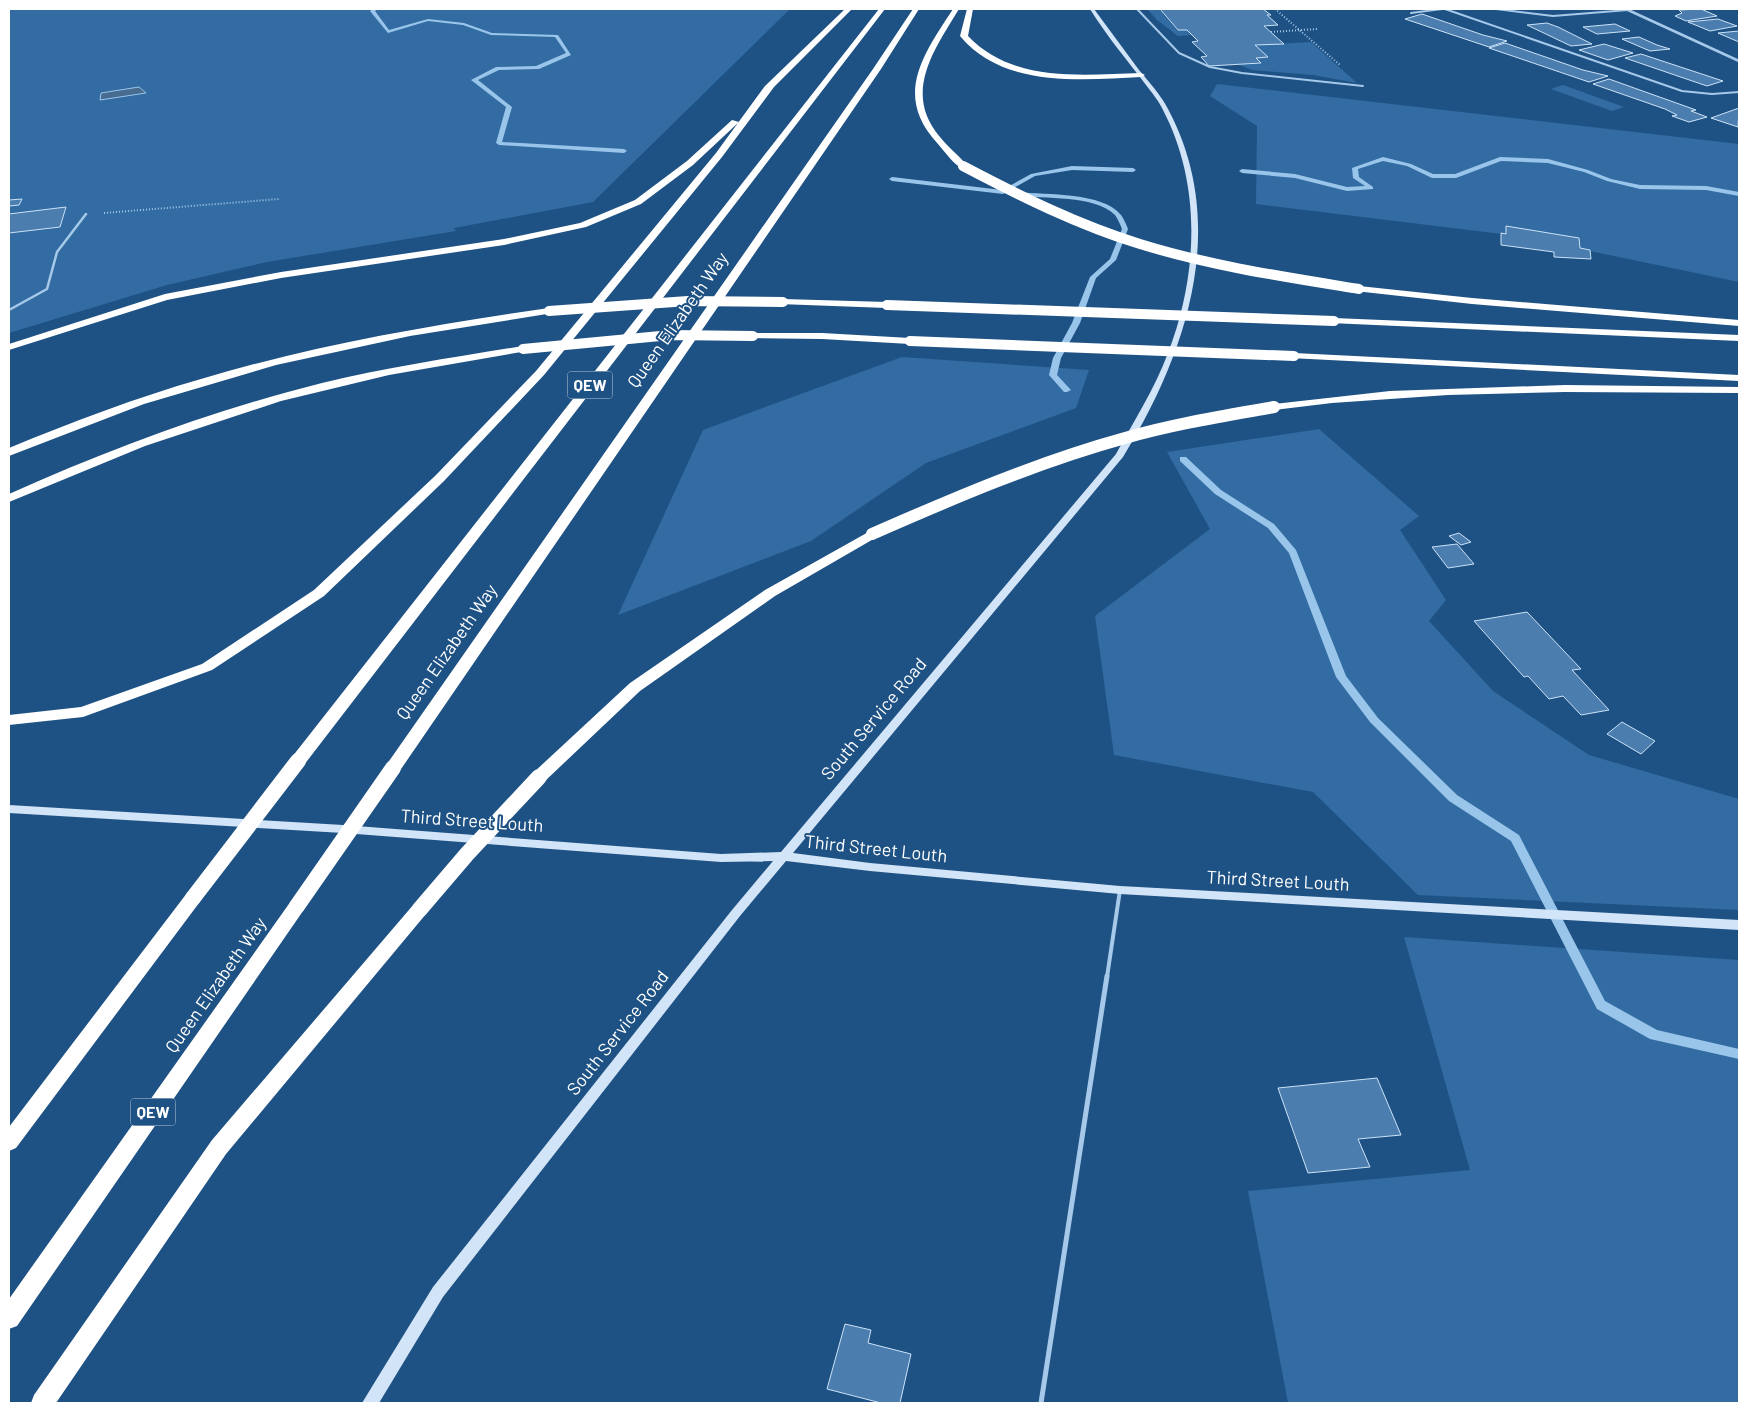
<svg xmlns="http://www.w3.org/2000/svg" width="1748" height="1412" viewBox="0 0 1748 1412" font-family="Barlow,sans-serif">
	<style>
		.green { fill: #326ca2 }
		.water { fill: #476c90; stroke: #9ac5eb }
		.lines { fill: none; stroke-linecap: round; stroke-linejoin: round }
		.stream { fill: #9ac5eb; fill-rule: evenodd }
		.building { fill: #4b7eaf; stroke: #cbe2f7 }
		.path { stroke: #a6c9ea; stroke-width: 2; stroke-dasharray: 1 2; stroke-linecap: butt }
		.lane-far3 { stroke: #a6c9ea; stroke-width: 2 }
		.lane-far2 { stroke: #a6c9ea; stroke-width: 2.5 }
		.lane-far1 { stroke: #a6c9ea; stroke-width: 4 }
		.lane { stroke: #a6c9ea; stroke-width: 5 }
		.street { stroke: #a6c9ea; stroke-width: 2.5 }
		.secondary { fill: #d2e4f7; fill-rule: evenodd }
		.highway { fill: #fff; fill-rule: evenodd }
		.highway-bridge-far2 { stroke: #fff; stroke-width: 10 }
		.highway-bridge-far1 { stroke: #fff; stroke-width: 12 }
		.highway-bridge { stroke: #fff; stroke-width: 16 }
		.labels { text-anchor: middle; stroke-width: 4; stroke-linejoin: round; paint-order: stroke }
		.shield { fill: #1f5284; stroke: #bccbda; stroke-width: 1 }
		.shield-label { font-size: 16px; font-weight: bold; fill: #fff }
		.street-label { font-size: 18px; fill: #fff; stroke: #1f5284 }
	</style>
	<rect width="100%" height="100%" fill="#1f5284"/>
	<path class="green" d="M9,9h781l-197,193 -139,26 2,3 -189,31 -100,23 -158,48z
		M1147,9h12l18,21h10l5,5 -14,1 -21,-16z
		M1311,42l46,41 -44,-8 -61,-5 -15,-6 24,-1 -5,-5 11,-1 -12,-12z
		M1217,84l522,60v138l-221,-46 -262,-32 1,-78 -47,-30z
		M1563,85l61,22 -12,4 -61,-22z
		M902,357l187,13 -13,38 -150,55 -115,78 -193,74 85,-185z
		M1319,429l100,87 -19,14 46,70 -17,21 64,70 96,64 150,44v111l-321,-15 -105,-103 -199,-37 -19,-139 115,-87 -43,-77z
		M1404,937l335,23v443h-451l-40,-212 222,-21z"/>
	<path class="water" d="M139,87l7,6 -46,7 1,-7z"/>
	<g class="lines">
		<path class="stream" d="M373,9h5l-3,2 14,19 39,-11 36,4 28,10 66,2 13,20 -32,14 -40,1 -21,10 34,27 -10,35 122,7 3,2 -3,2 -125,-8 -3,-2 10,-36 -35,-27 25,-13 40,-1 30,-13 -11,-16 -64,-2 -28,-10 -35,-4 -40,12 -18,-22z
			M1383,157l28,7 22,10h22l45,-17 48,2 40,11 23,9 29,6 66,1 33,6v4l-33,-6 -66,-1 -33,-8 -23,-9 -36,-9 -47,-2 -45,17h-24l-25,-12 -24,-5 -25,8 1,8 14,10v2l-26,2 -52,-13 -53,-5 -3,-2 3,-2 53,5 52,13 18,-1 -12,-8 -1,-10z
			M1072,166l61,2 3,2 -3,2 -61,-2 -37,6 -32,18 -111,-13 -3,-2 3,-2 110,13 29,-16z
			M1019,192c27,3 84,0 102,23 3,4 5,9 7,14l-12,31 -20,18 -16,45 -19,35 -4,17 14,15 -4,2h-3l-15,-17 4,-17 19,-35 18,-46 20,-18 12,-30c-2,-5 -4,-10 -7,-14 -22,-21 -70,-15 -98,-20l-1,-1z
			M1180,457h6l35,33 53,34 22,26 50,126 32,42 79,77 62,40 86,166 52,29 82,19v10l-89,-20 -53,-30 -86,-168 -62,-40 -79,-79 -34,-45 -47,-124 -21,-25 -53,-34 -35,-33z"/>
	</g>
	<path class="building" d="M1160,9h103l8,6h-4l11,10 -14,1 20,18 -29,1 13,12 -12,1 5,5 -52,3 -8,-9 6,-1 -15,-14 6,-1 -11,-11h-9z
		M1701,9l16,7 -31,5 -11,-5 7,-3 -3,-3z
		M1422,14l61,21 24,6 -18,6 -84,-28z
		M1718,19l19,7 -27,5 -22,-9z
		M1547,23l11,4 34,17 -21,2 -44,-21z
		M1615,24l15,7 -33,3 -14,-7z
		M1739,31v11l-21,-9z
		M1639,37l18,8 13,4 -20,2 -28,-12z
		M1505,43l78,27 25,6 -19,6 -100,-34z
		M1604,44l29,9 -25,7 -29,-10z
		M1641,54l82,27 -16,5 -82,-28z
		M1609,79l87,31 -5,1 16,6 -18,5 -17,-6 5,-1 -12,-6 -72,-25z
		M1739,108l-1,19 -27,-9z
		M22,199l-3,6 -10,1v-6z
		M66,207l-6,20 -51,6v-19z
		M1506,226l73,12 1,10 10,2 1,9 -37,-2v-5l-53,-7v-12l5,1z
		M1459,533l12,9 -10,3 -12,-9z
		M1457,544l17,20 -26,4 -16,-21z
		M1527,612l54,57 -9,1 37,40 -28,5 -18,-19 -14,3 -21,-23 -4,1 -50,-56z
		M1622,722l33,19 -14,13 -34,-20z
		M1377,1078l24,57 -43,4 12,28 -62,6 -30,-85z
		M845,1324l26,6 -3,13 43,11 -11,49h-19l-54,-14z"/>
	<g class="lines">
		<path class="path" d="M1275,9l65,56
			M1271,32l46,-3
			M104,213l175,-14"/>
		<path class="lane-far3" d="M1137,9l42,44 31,14 32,6 121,13
			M1445,9l237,82 30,3 27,-2
			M1496,9l57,7 75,-6
			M1411,13l31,-4"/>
		<path class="lane-far2" d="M9,310l38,-21 10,-37 29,-38"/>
		<path class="lane-far1" d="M1107,977l13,-87"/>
		<path class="lane" d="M1041,1403l66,-427"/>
		<path class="street" d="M1628,10l111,51"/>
		<path class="secondary" d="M1090,9h4c15,20 30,41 45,61 10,12 22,25 29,39 62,116 19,244 -45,348l-330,396 77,10 250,23 619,34v10l-619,-36 -250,-23 -84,-10 -46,55 -297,381 -64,106h-17l71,-116 299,-377 41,-49 -52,1 -378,-29 -334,-20v-8l334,20 378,29 60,-2 335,-398c18,-33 39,-66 52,-101 30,-78 34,-168 -5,-243 -4,-9 -11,-17 -17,-25 -19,-25 -40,-50 -56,-76z"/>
		<path class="highway" d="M845,9h7l-78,78 -52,70 -178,218 -100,106 -120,115 -112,74 -129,47 -74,8v-10l72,-8 121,-43 112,-74 122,-115 100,-104 180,-218 49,-67z
			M879,9h6l-581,756h-12l-2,-4 2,-4z
			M913,9h6l-38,60 -482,703h-12l-2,-4 2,-4 486,-695z
			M953,9h6c-21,35 -52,76 -27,117 9,15 23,26 34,38v4l-3,1c-9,-4 -18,-17 -25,-25 -45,-48 -15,-89 15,-135z
			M967,9h6l-5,27c45,47 113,39 173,37l4,2 -4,2c-60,3 -138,11 -181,-41z
			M732,120l7,2 -46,43 -52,39 -55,23 -82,18 -223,33 -114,22 -158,50v-6l156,-50 116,-22 223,-33 76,-16 55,-23 52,-39z
			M1359,286l113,12 267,22v6l-267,-22 -117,-13v-4z
			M783,299l104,3 5,3 -5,3 -108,-4 -1,-2z
			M549,308l4,1v4l-143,23 -134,29 -132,39 -135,52v-8c63,-26 126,-50 192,-69 113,-34 231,-54 348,-71z
			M1334,318l405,17v6l-409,-18 -1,-2z
			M753,333h69l88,5 5,3 -5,3 -88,-5 -73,-1 -1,-2z
			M523,346l4,1v4l-138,24 -108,26 -136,45 -136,56v-8c101,-45 205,-84 313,-111 67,-16 134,-26 201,-37z
			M1294,353l445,22v6l-449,-23v-4z
			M1565,385l174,2v6l-174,-1 -117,3 -116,8 -58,7 -6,-3 6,-3 116,-13z
			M872,530l5,1 1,3 -1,3 -102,59 -135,95 -95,90h-12l-2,-4 2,-4 97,-90 135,-93z
			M193,891l6,2 3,5 -3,5 -183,245 -7,3v-24l178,-234z
			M297,899l6,2 3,5 -3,5 -286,415 -8,3v-30l282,-398z
			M420,902l6,2 3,5 -3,5 -200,240 -170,249h-25l3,-8 178,-255 202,-236z"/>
		<path class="highway-bridge-far2" d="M963,166c57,30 115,59 177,78 71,22 145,33 219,45
			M887,305l447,16
			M549,311l139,-10 95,1
			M910,341l384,15
			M523,349l148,-14 82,1"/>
		<path class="highway-bridge-far1" d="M872,534c82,-36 166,-72 253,-96 49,-14 99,-22 149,-31"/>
		<path class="highway-bridge" d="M193,898l105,-137
			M297,906l96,-138
			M420,909l47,-55 72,-77"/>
	</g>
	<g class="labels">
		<g class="shield">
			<rect x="567.5" y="371.5" width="45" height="27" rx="4"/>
			<rect x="130.5" y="1098.5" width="45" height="27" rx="4"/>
		</g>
		<g class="shield-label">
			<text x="590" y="391">QEW</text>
			<text x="153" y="1118">QEW</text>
		</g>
		<g class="street-label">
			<text transform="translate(678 320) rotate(-55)" y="6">Queen Elizabeth Way</text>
			<text transform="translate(447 652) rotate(-55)" y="6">Queen Elizabeth Way</text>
			<text transform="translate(874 719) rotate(-50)" y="6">South Service Road</text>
			<text transform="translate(472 821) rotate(4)" y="6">Third Street Louth</text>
			<text transform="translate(876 849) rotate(6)" y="6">Third Street Louth</text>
			<text transform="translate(1278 881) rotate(3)" y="6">Third Street Louth</text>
			<text transform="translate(216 985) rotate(-55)" y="6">Queen Elizabeth Way</text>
			<text transform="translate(618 1033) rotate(-52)" y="6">South Service Road</text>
		</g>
	</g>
	<rect width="1748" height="1412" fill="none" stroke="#ffffff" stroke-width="20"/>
</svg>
